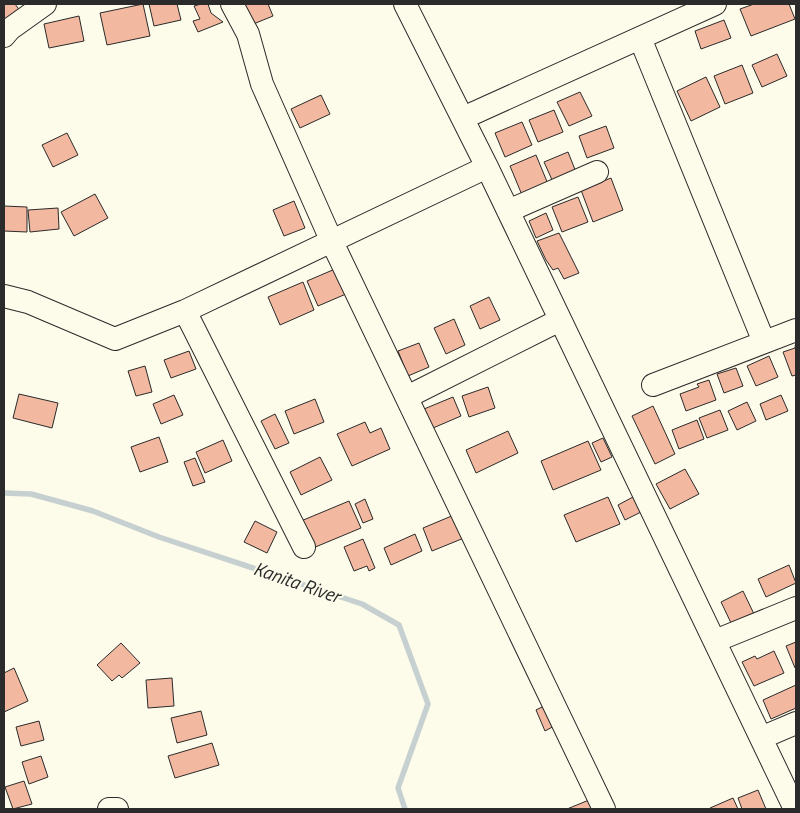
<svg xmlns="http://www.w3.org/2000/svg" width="800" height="813" viewBox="0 0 800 813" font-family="'Titillium Web',sans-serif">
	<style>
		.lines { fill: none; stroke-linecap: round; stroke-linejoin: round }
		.stream { stroke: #c7d0d0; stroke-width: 5.5 }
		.building { fill: #f2b8a0; stroke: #2b2b2b }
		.minor-casing { stroke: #2b2b2b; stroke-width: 24 }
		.minor { stroke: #fdfbea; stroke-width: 22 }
		.labels { text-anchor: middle; stroke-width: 4; stroke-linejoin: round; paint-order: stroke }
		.water-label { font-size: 19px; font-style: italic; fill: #2b2b2b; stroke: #fdfbea }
	</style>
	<rect width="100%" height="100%" fill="#fdfbea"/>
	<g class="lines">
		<path class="stream" d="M4,493l27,1 62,17 66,26 203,67 37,21 29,79 -30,84 7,21"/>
	</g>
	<path class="building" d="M4,4h11l6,8 -17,12z
		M143,4l7,32 -43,9 -7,-32z
		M149,4h28l4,16 -27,6z
		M201,4h7l3,9 12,9 -25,10 -5,-11 7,-2 -6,-13z
		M243,4h25l5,12 -22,9z
		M754,4h35l6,15 -44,17 -11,-27z
		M79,16l5,25 -35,7 -5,-24z
		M724,20l7,18 -30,11 -6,-18z
		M777,54l10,22 -25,11 -10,-22z
		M742,65l11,28 -28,11 -11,-28z
		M706,77l14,30 -29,14 -14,-30z
		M580,92l12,24 -23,10 -12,-24z
		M321,95l9,19 -30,14 -9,-19z
		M554,110l9,22 -25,10 -9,-22z
		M522,122l10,23 -27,12 -10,-24z
		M606,126l8,22 -27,10 -8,-22z
		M67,133l11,22 -25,12 -11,-22z
		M568,152l8,20 -23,10 -9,-20z
		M536,155l12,29 -26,11 -12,-29z
		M611,178l12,32 -30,12 -12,-32z
		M95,194l13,24 -34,18 -13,-24z
		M578,197l10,25 -26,10 -10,-25z
		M294,201l11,27 -21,8 -11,-26z
		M4,206l23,1v25l-23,-1z
		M58,208l1,21 -29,3 -2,-22z
		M546,213l7,17 -17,8 -7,-17z
		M559,233l20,40 -15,6 -6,-11 -5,2 -7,-10 -9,-19z
		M335,269l11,25 -28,12 -11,-25z
		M303,282l11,28 -34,15 -12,-28z
		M489,297l11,23 -20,9 -10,-23z
		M454,319l11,26 -19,9 -12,-26z
		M796,340v35l-4,1 -9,-24 12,-4z
		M419,343l10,24 -21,9 -10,-25z
		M189,351l7,18 -25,9 -7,-18z
		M769,356l9,21 -22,9 -9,-20z
		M145,366l7,26 -16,4 -8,-25z
		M736,368l7,18 -19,7 -7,-19z
		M709,380l7,20 -30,11 -6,-17 19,-7 -2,-3z
		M488,387l7,21 -26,9 -7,-21z
		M19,394l39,9 -6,25 -39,-10z
		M174,395l9,20 -22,9 -8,-20z
		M781,395l7,16 -22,9 -6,-16z
		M453,397l8,19 -28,12 -9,-19z
		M315,399l9,23 -30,12 -9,-23z
		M747,402l9,19 -19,9 -9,-19z
		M653,406l22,48 -20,10 -23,-48z
		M720,410l8,20 -21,8 -8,-20z
		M275,414l14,29 -14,6 -14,-28z
		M697,420l7,19 -25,10 -7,-19z
		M365,422l5,11 11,-5 9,21 -38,17 -15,-32z
		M508,431l10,22 -42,20 -10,-23z
		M159,437l9,25 -28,10 -9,-25z
		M603,438l9,19 -11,5 -9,-19z
		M223,440l9,21 -27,12 -9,-21z
		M588,441l13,29 -48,20 -12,-29z
		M320,457l12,23 -31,15 -11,-23z
		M195,458l10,24 -12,4 -9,-24z
		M685,469l14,25 -29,15 -14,-25z
		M608,497l12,27 -44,18 -12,-27z
		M633,497l8,15 -16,8 -7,-15z
		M365,499l8,20 -10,4 -8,-19z
		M349,501l12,27 -48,20 -12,-27z
		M454,515l10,23 -32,13 -9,-23z
		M255,521l22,11 -10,21 -23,-11z
		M415,534l7,17 -31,14 -7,-17z
		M363,539l12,29 -6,3 -2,-5 -13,5 -10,-24z
		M789,565l7,18 -30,14 -8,-18z
		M743,591l11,23 -22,11 -11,-23z
		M796,642v26h-1l-9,-22z
		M121,643l19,20 -18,15 -3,-3 -7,6 -15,-16z
		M774,651l10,22 -30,13 -12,-24 13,-6 2,3z
		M14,668l14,33 -24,11v-39z
		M172,678l2,28 -26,2 -2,-28z
		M796,685v23l-25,11 -8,-19z
		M548,704l10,20 -13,7 -9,-21z
		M201,711l6,24 -30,8 -6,-25z
		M39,721l5,19 -23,6 -5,-19z
		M212,743l7,22 -44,13 -7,-22z
		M41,756l7,21 -19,7 -7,-22z
		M24,781l8,23 -19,5 -8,-22z
		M758,790l8,19h-24l-4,-11z
		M733,798l5,11h-28v-1z
		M589,800l3,9h-25z"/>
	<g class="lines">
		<defs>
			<path id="minor" d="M232,4l16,30 14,50 70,158 272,567
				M405,4l82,163 308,642
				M4,36l6,-7 35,-25
				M640,38l124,304
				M463,118l252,-114
				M508,211l89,-39
				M4,296l24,6 87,37 70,-28 302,-144
				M185,311l119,236
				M653,385l143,-55
				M407,397l153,-77
				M715,641l81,-33
				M761,738l35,-15
				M109,809h8"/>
		</defs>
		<use href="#minor" class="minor-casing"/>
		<use href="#minor" class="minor"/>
	</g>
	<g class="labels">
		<g class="water-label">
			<text transform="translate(297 582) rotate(19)" y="7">Kanita River</text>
		</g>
	</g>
	<rect width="800" height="813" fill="none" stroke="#2b2b2b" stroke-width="10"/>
</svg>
